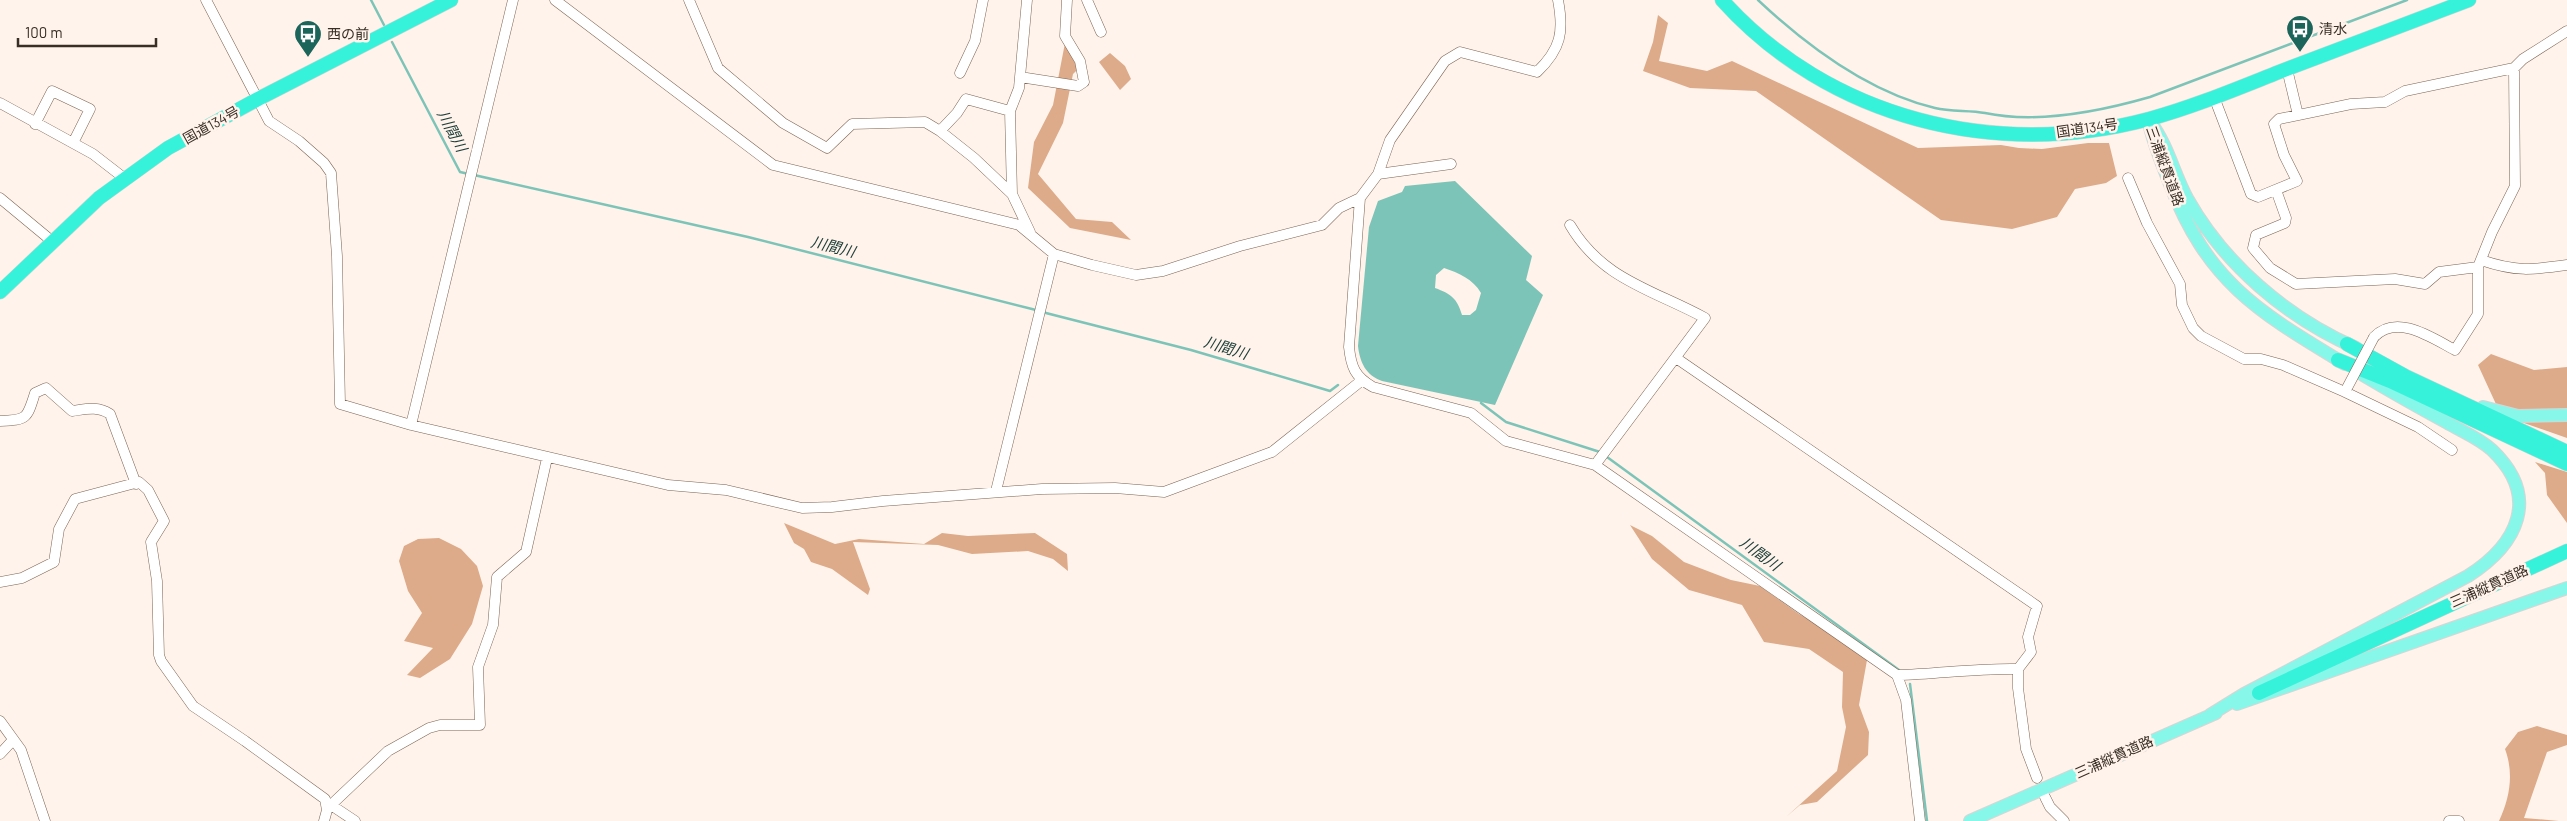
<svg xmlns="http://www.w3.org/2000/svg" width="2567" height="821" viewBox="0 0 2567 821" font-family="Barlow,'Noto Sans JP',sans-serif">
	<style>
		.forest { fill: #ddab89 }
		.water { fill: #7cc4b7; fill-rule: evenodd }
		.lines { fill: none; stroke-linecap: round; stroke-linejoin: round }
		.stream { stroke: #7cc4b7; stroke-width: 2.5 }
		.minor-casing { stroke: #7d6453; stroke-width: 11 }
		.major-casing { stroke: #d7d5d4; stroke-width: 14 }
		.highway-casing { stroke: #d7d5d4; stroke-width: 15 }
		.minor { stroke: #fff; stroke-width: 10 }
		.major { stroke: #87f7e9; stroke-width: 12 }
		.highway { stroke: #37f2da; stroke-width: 14 }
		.minor-bridge-casing { stroke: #7d6453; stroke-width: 11; stroke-linecap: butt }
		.minor-bridge { stroke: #fff; stroke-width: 10 }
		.labels { text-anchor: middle; stroke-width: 5; stroke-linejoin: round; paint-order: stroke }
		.poi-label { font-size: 14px; fill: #392e26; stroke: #fff3eb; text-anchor: start }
		.street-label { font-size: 14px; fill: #392e26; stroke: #fff3eb }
		.water-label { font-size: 15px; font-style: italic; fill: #1a3d38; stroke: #fff3eb }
	</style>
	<rect width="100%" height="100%" fill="#fff3eb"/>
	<path class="forest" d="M1658,15l10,8 -9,38 48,10 25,-10 186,87 83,-3 18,3 23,1 46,-6h21l8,33 -11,7 -31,6 -18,28 -45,12 -71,-9 -185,-129 -66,-3 -47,-17 10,-29z
		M1065,43l13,26 -5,5 -10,49 -25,51 38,45 36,3 19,18 -61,-12 -42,-40 6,-46 19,-37z
		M1110,53l15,13 6,13 -11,11 -21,-28z
		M2491,354l43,16 33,-3v71l-66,-23 -23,-50z
		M2535,462l32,10v51l-20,-28 -2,-22z
		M784,523l51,21 24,-5 65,5 18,-11 26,3 67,-3 32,21 1,17 -15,-12 -25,-8 -56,3 -34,-9 -85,-3 17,47 -2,6 -36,-26 -21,-7 -7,-13 -10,-6z
		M1630,525l22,11 32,26 47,18 29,6 39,28 45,25 23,21 -8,45 10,27 -1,23 -51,47 -17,3 -14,12 51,-46 9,-44 -4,-20 1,-35 -34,-23 -45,-7 -22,-37 -53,-15 -37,-31z
		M439,538l22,11 16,17 6,20 -11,38 -22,35 -30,19 -13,-3 26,-27 -29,-7 18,-28 -14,-22 -9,-30 5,-15 14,-7z
		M2537,726l30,9v10l-20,7 -23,66 35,3h-60c11,-23 15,-48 6,-72l13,-17z"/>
	<path class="water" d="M1455,181l77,75 -6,24 17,15 -48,110 -113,-24c-16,-6 -22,-18 -24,-35l11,-119 9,-26 24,-9 3,-6zM1444,268c15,5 29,11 37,25l-5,17 -6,5h-8c-5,-17 -11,-21 -27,-27l1,-13z"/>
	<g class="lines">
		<path class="stream" d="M371,0l13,25
			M1758,0c49,46 110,92 177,108 16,4 34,2 50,5 52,11 113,-1 165,-16l257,-97
			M392,42l68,130 9,2
			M474,175l274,62 288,73
			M1042,312l149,38 129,38 10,3 8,-6
			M1481,403l25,19 94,30
			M1607,457l292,213
			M1910,684l17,137"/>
		<defs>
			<path id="minor" d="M206,0l63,121 30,20 25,22 7,10 6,83 3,148 71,21 257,60 58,5 76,18 30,-1 51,-6 159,-12 73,-1 49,4 108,-40 89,-71
				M555,0l218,165 246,60 35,29 38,11 44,10 27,-4 77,-25 82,-21 17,-17 21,-10 18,-24 73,-10
				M689,0l29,68 65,55 44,25 25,-24 73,-2 15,9 34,27 38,36 18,38
				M1087,0l14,32
				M2287,69l11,46
				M960,73l15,-32 8,-41
				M1020,77l58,9 6,-4 -4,-21 -15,-25 2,-36
				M2214,97l37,97 7,3 39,-16 -13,-26 -10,-31 5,-5 72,-15 34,-2 20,-11 109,-23 9,-9 44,-28
				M0,103l93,51 31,24
				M35,124l17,-33 38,18 -17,34
				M940,131l17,-18 9,-14 44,12
				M1378,174l12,-34 55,-79 15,-9 77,20c24,-23 27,-40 21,-72
				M2128,178l19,45 33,61 2,21 11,23 8,8 43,23h17l22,6 62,27 73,35 34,23
				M2276,190l10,28 -1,5 -29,12 -3,13 17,20 26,16 99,-5 30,5 14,-12 39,-5
				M1012,194l-2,-83 9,-23 8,-88
				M0,198l53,44
				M1360,198l-11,149c2,20 6,30 24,40l98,26 35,28 89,24 302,210c41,-1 80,-7 121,-6
				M1570,225c32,55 84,65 135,93l-110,147
				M2481,260c35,12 50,10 86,5
				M2374,337c23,-24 58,1 81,13l23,-36v-47l14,-35 23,-46 -1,-118
				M1676,358l361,248 -9,31 3,15 -13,17v19l8,61 11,29
				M0,421c27,-1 27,-2 35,-28l11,-5 26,23c15,-2 25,-5 38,3l26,70
				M411,425l102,-425
				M996,491l58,-237
				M0,582l22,-4 32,-16 5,-33 16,-30 64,-17 9,8 16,31 -13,21 6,39 2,74 2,6 32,45 52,35 80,58 2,11 -3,11
				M1897,675l9,25 14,121
				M0,721l21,29 24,71
				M0,754l13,-14
				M2045,797l5,10 14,14
				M327,804l4,1 57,-54 41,-23 11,-3h40l-2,-58 15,-42 4,-48 29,-25 21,-94
				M331,805l24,16
				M2449,821h10"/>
			<path id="major" d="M2148,119c5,23 13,43 22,65 38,99 89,128 175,180
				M2151,123c17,23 23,51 36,75 37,66 99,119 169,150
				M2483,407l35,9 49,-1
				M2237,704l330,-116
				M2210,715l34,-21 224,-118c50,-32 73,-79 24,-126 -13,-12 -31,-19 -46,-28 -28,-15 -56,-31 -83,-47
				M1970,821l246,-108"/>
			<path id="highway" d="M1722,0c107,119 274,160 427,119 44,-12 87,-30 130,-47 63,-24 127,-48 190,-72
				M0,292l99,-94 69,-50 90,-49 193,-99
				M2347,344l58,32 162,76
				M2338,360l52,21 177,83
				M2259,693l308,-142"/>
		</defs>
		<use href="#minor" class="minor-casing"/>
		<use href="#major" class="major-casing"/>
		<use href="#highway" class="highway-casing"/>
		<use href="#minor" class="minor"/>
		<use href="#major" class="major"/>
		<use href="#highway" class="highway"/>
		<defs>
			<path id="minor-bridge" d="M2347,388l27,-51"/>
		</defs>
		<use href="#minor-bridge" class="minor-bridge-casing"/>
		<use href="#minor-bridge" class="minor-bridge"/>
	</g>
	<defs>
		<symbol id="bus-pin" viewBox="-11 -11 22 30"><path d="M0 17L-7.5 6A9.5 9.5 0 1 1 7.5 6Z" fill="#1c655b" stroke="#fff3eb"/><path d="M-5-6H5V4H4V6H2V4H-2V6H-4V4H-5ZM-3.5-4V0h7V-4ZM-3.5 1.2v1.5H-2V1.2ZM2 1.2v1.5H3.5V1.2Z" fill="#fff"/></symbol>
	</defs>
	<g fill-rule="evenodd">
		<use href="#bus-pin" x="2284" y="13" width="32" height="43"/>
		<use href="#bus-pin" x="292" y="18" width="32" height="43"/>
	</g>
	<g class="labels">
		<g class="poi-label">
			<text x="2319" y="34">清水</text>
			<text x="327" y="39">西の前</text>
		</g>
		<g class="street-label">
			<text transform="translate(211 125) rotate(-29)" y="5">国道134号</text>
			<text transform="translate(2087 128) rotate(-8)" y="5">国道134号</text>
			<text transform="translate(2165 166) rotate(70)" y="5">三浦縦貫道路</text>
			<text transform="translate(2489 586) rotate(-24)" y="5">三浦縦貫道路</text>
			<text transform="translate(2114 757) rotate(-24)" y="5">三浦縦貫道路</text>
		</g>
		<g class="water-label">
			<text transform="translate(452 131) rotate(62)" y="5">川間川</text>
			<text transform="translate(833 247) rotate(14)" y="5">川間川</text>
			<text transform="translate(1226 348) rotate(17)" y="5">川間川</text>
			<text transform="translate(1760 554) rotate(36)" y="5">川間川</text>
		</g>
	</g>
	<path d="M18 38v8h138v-8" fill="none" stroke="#392e26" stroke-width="2.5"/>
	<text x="25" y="38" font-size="15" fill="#392e26" stroke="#fff3eb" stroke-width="4" paint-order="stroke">100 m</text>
</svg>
